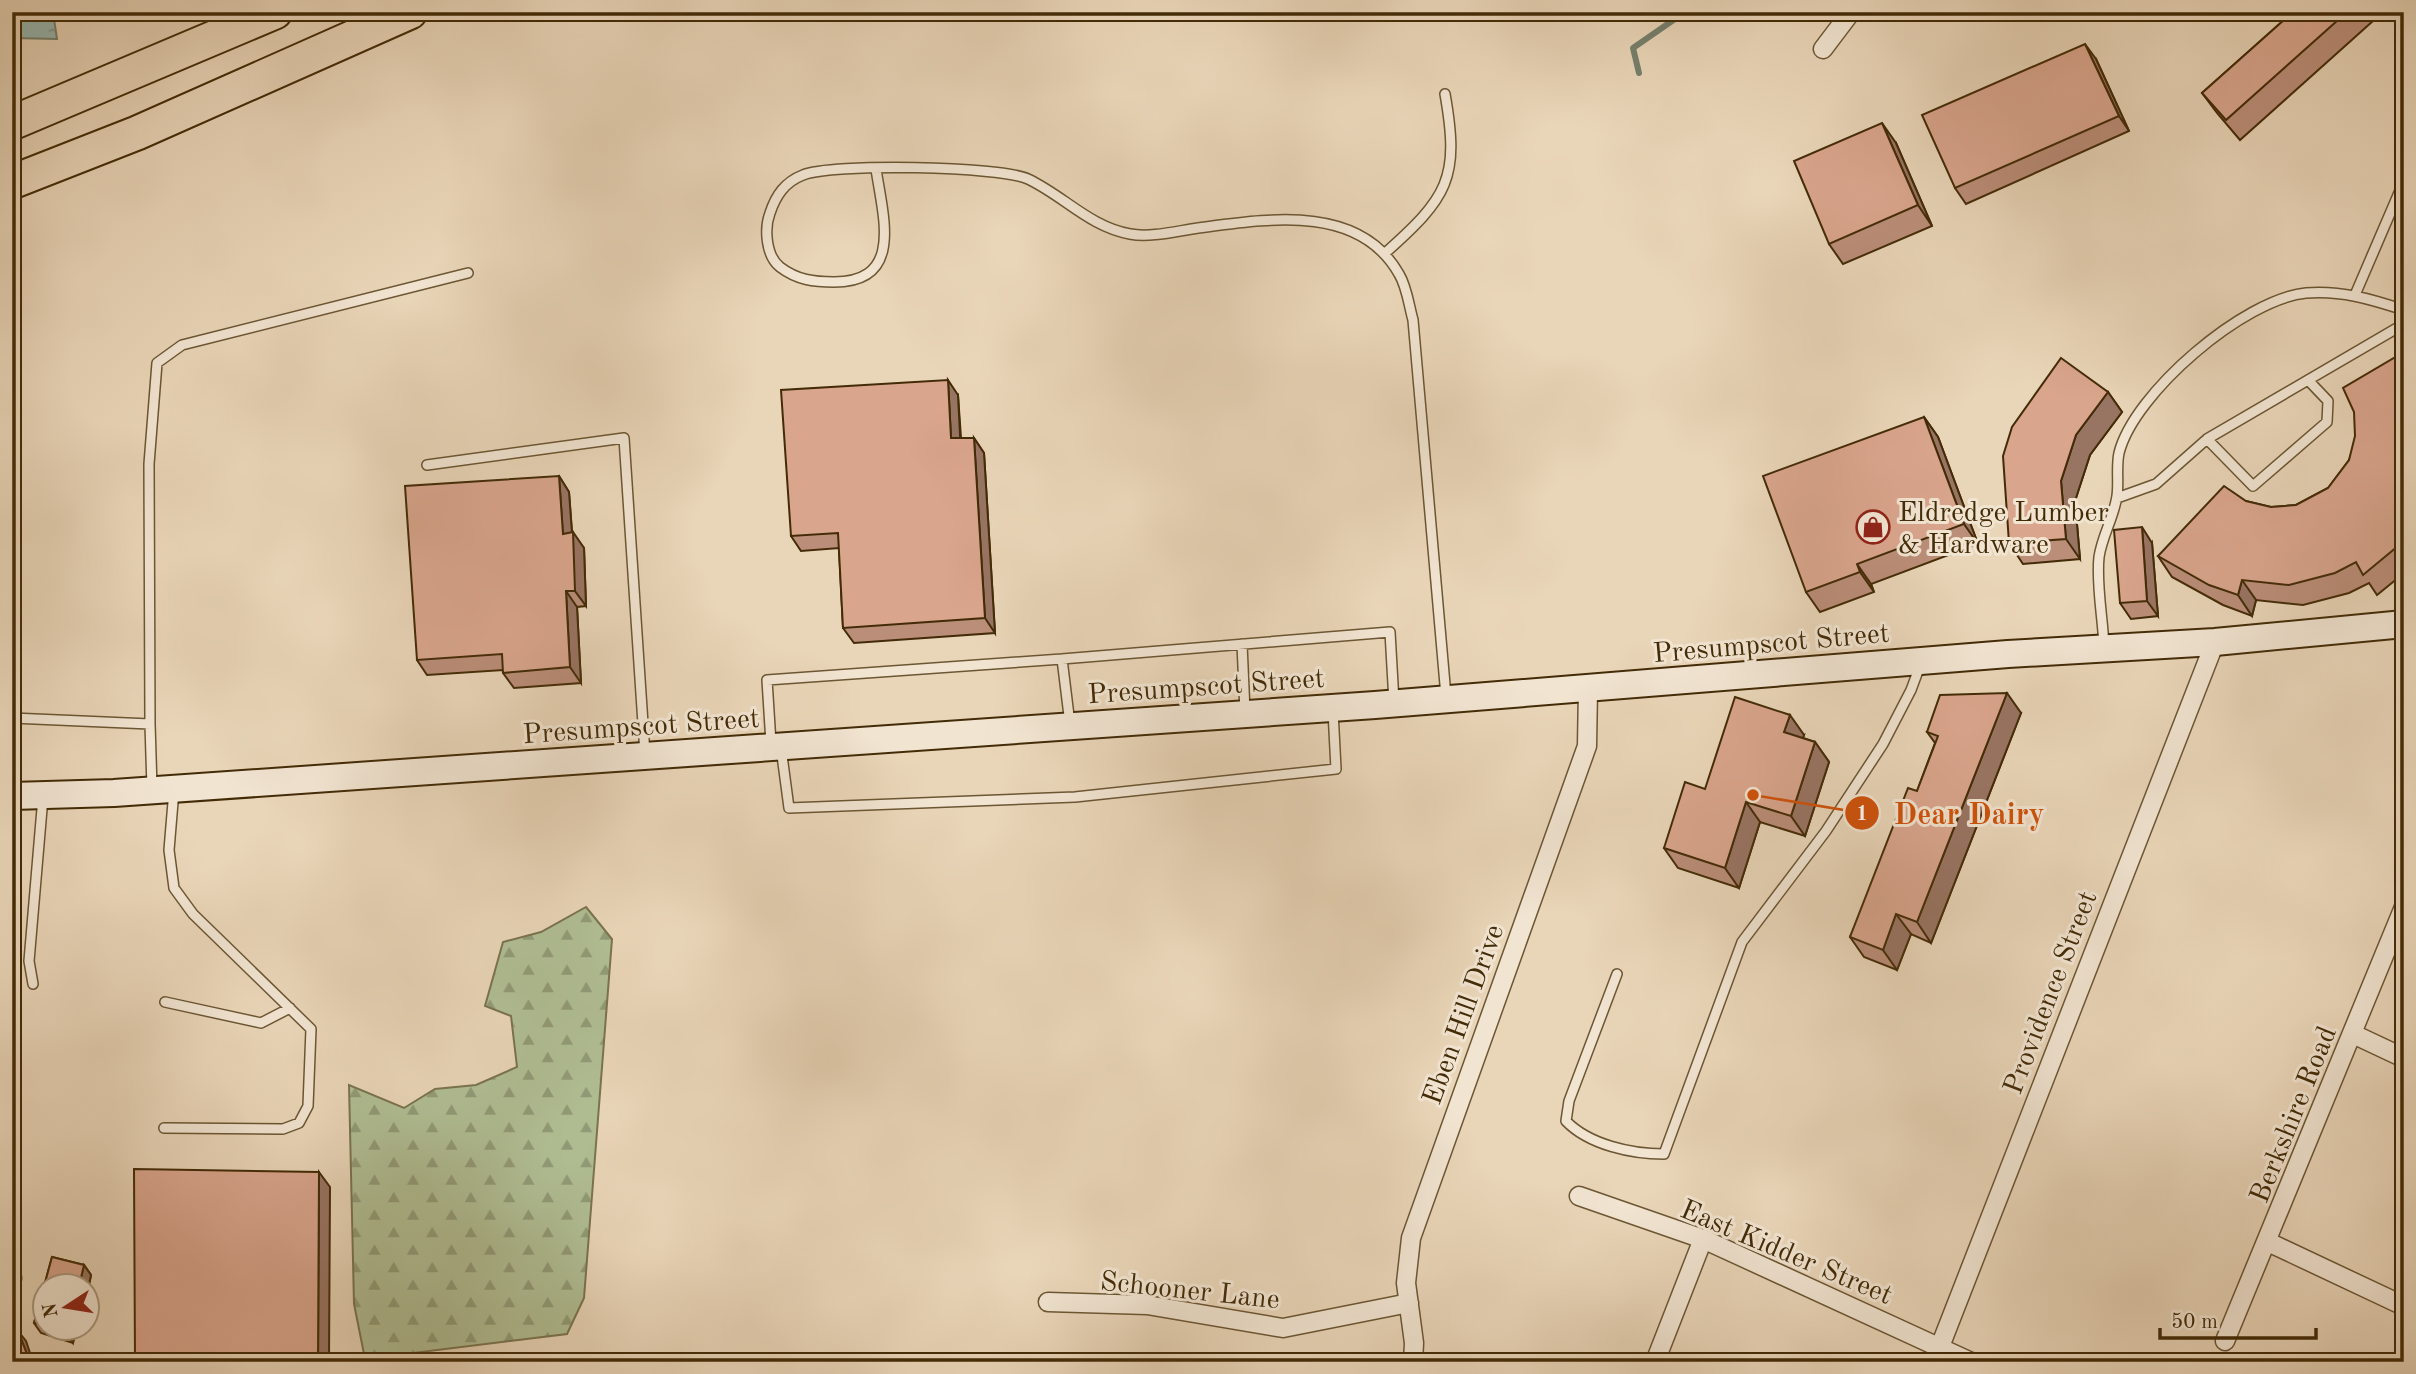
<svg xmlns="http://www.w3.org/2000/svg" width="2416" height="1374" viewBox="0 0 2416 1374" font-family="'Old Standard TT',serif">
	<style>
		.forest { fill: url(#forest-firs); stroke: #7a744e; stroke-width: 2 }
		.water { fill: url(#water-ripples); stroke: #75806d; stroke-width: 2 }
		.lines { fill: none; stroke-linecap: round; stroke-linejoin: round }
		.stream { stroke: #75806d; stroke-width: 6 }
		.lane-casing { stroke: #6c5633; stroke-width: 12 }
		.street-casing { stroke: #6c5633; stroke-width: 21 }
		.secondary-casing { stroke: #432b07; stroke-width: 30 }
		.highway-casing { stroke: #432b07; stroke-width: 37 }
		.lane { stroke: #f1e4d1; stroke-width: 9 }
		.street { stroke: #f1e4d1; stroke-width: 18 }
		.secondary { stroke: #f1e4d1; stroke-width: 26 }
		.highway { stroke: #e9d5b8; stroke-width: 33 }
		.wall { fill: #bb8e79; stroke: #432b07; stroke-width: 2 }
		.shaded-wall { fill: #987463; stroke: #432b07; stroke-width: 2 }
		.building { fill: #d9a58d; stroke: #432b07; stroke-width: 2 }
		.labels { text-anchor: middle; stroke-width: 6; stroke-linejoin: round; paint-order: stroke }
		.poi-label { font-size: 28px; fill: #432b07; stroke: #f1e4d1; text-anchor: start }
		.street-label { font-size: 28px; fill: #432b07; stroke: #f1e4d1 }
		.leader { fill: none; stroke: #cf520b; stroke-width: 2.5 }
		.callout-dot { fill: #cf520b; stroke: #f1e4d1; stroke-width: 2.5 }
		.mark-label { font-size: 21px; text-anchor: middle; font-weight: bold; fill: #fff }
		.callout-label { font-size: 30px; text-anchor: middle; font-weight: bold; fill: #cf520b; stroke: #f1e4d1; stroke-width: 6; stroke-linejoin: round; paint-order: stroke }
	</style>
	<defs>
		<pattern id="forest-firs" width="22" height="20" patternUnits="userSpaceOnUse" patternTransform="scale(1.75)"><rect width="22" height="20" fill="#b0be94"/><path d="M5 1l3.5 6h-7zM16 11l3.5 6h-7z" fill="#919b77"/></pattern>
		<pattern id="water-ripples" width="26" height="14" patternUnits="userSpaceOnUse" patternTransform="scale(1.75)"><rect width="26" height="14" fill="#97b8b1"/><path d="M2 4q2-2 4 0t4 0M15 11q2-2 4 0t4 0" fill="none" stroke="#7d968e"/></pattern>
	</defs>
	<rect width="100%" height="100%" fill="#e9d5b8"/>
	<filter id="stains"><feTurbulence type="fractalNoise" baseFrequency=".00286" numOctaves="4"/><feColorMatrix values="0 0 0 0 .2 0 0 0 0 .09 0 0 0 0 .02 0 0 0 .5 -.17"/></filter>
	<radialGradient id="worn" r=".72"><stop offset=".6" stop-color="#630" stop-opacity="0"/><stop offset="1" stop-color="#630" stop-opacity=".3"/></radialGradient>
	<path class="forest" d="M586,907l26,32 -28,359 -17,36 -202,25 -11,-55 -5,-219 55,23 31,-19 41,-4 41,-18 -6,-51 -26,-10 18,-64 38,-10z"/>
	<path class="water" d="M12,12h41l4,27 -45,-1z"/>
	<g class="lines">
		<path class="stream" d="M1639,73l-6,-25 52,-36"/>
		<defs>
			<path id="lane" d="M876,169c7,48 28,113 -42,113 -20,0 -37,-2 -54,-15 -14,-11 -16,-38 -10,-54 6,-18 15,-31 33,-38 28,-12 197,-9 225,4 36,17 62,48 102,55 20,4 47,-3 68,-6 69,-9 161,-25 201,46 8,13 10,32 14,46l33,376
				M1384,254c64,-57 76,-75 61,-160
				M2355,295l49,-114
				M2207,439l46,47 74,-64 1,-21 -20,-21
				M427,465l197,-27 21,316
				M2117,498l39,-14 51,-45 197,-115
				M1242,644l3,68
				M2104,647c-1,-29 -8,-62 -5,-90 3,-21 15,-40 18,-61 2,-14 -1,-29 2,-43 15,-60 125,-154 187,-160 34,-3 65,6 98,17
				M12,718l138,6 2,64
				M150,724l-1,-260 8,-101 25,-18 286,-72
				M1070,724l-8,-65 328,-27 4,70
				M771,743l-4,-63 295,-21
				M781,748l8,60 286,-11 261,-28 -3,-58
				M1617,974l-48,127 -3,20c23,24 66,33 98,33l78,-212 84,-111 57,-87 28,-54 10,-27
				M33,984l-4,-23 14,-164
				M165,1002l96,21 29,-15
				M164,1128l119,1 16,-6 9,-17 3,-77 -118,-115 -19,-26 -5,-38 5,-60"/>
			<path id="street" d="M1823,49l28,-37
				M2353,1034l51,24
				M1579,1196l124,43 268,123
				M2268,1242l136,64
				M12,1277v2
				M1048,1302l99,3 136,23 126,-25
				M2225,1341l179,-434
				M1413,1362l1,-19 -8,-60 5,-45 176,-492 1,-57
				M1655,1362l48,-123
				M1934,1362l281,-720"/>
			<path id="secondary" d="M12,796l102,-3 1261,-88 633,-51 207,-12 189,-18"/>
			<path id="highway" d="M12,123l263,-111
				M12,182l125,-49 273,-121"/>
		</defs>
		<use href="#lane" class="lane-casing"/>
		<use href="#street" class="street-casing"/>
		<use href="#secondary" class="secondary-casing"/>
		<use href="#highway" class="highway-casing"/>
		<use href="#lane" class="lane"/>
		<use href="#street" class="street"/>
		<use href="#secondary" class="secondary"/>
		<use href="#highway" class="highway"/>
	</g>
	<path class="wall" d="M2293,12h90l-143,128 -23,-27 -15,-20z
		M2096,59l33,72 -163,73 -11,-16z
		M1896,143l36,83 -89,38 -14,-20z
		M2404,352v221l-27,22 -8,-12 -20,10 -46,12 -47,-5 -4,16 -29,-11 -51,-28 -14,-21 88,-55 25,6 25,-2 32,-17 21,-28z
		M2108,392l14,20 -32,43 -15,46 5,58 -57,5 -14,-21z
		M958,395l3,43h13l10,15 11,180 -141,10 -11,-15 -4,-80 -38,3 -10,-15z
		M1924,417l14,20 40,107 -107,40 3,8 -54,20 -14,-20z
		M559,476l10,16 3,40 12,16 2,58 -9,1 4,76 -67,5 -11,-15v-3l-76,5 -10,-15z
		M2152,543l6,73 -27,3 -11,-16z
		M2021,713l-90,230 -20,-9 -14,36 -33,-13 -14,-20 67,-146 18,-48 -8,-11z
		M1804,735l-1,3 12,4 14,20 -24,74 -45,-14 -21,66 -61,-20 -14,-20 41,-59z
		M52,1257l32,8 7,10 -3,15v-4h-42v42h30l-3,15 -32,-10 -7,-10z"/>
	<path class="shaded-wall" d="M2085,44l11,15 33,72 -10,-15z
		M1882,123l14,20 36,83 -14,-21z
		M948,380l10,15 3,59 -10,-16z
		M2108,392l14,20 -32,43 -15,46 5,58 -14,-20 -5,-58 15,-46z
		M1924,417l14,20 40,107 -14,-20z
		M974,438l10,15 11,180 -10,-15z
		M559,476l10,16 4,55v-15l11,16 2,58 -11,-15 -12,-57z
		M2142,527l10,16 6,73 -11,-15z
		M1857,564l14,20 3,8 -14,-20z
		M2242,580l14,20 -4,16 -14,-21z
		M566,591l11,16 4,76 -11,-16z
		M2007,693l14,20 -90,230 -14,-21z
		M1790,715l14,20 -6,17 -14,-20z
		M1815,742l14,20 -24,74 -14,-20z
		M1746,802l14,20 -21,66 -14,-20z
		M1896,914l15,20 -14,36 -14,-20z
		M319,1172l11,15 -1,175h-11z
		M84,1265l7,10 -3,15v-4h-9z
		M67,1328h9l-3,15 -7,-11z
		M18,1331l8,10 7,21h-3z"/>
	<path class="building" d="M2293,12h54l-121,108 -24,-27z
		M2085,44l34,72 -164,72 -33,-73z
		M1882,123l36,82 -89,39 -35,-83z
		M2404,352v189l-41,34 -7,-13 -21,11 -46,12 -47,-5 -4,15 -29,-10 -51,-29 66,-70 22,15 25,6 25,-2 32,-17 21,-28 6,-24 -1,-24 -11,-24z
		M2061,358l47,34 -32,43 -15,46 5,58 -57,4 -6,-87 9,-29z
		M948,380l3,58h23l11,180 -142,10 -5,-95 -47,3 -10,-146z
		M1924,417l40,107 -107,40 3,8 -54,20 -43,-116z
		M559,476l4,58 10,-2 2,59h-9l4,76 -67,6 -1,-19 -85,6 -12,-174z
		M2142,527l5,74 -27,2 -6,-73z
		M2007,693l-90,229 -21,-8 -13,36 -33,-13 58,-149 9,3 21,-55 -11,-4 13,-37z
		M1735,697l55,18 -6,17 31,10 -24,74 -45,-14 -21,66 -61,-20 21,-66 20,7z
		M134,1169l185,3 -1,190h-183z
		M52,1257l32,8 -5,21h-33v40l-12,-3z
		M53,1328h14l-1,4z
		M18,1331l12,31h-18v-28z"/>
	<defs>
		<symbol id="shop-ring" viewBox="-11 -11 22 22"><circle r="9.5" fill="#f1e4d1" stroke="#8f2418" stroke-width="1.5"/><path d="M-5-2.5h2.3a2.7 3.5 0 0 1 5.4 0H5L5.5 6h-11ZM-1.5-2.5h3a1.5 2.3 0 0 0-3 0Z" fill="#8f2418"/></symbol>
	</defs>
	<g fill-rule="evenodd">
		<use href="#shop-ring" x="1854" y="508" width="38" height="38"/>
	</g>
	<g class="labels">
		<g class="poi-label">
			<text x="1898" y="521">Eldredge Lumber<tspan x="1898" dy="32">&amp; Hardware</tspan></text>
		</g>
		<g class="street-label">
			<text transform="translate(1771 642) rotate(-5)" y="10">Presumpscot Street</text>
			<text transform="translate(1206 685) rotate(-4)" y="10">Presumpscot Street</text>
			<text transform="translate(641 725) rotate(-4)" y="10">Presumpscot Street</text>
			<text transform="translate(2049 992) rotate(-69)" y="10">Providence Street</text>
			<text transform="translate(1462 1014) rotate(-70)" y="10">Eben Hill Drive</text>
			<text transform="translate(2292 1114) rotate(-68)" y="10">Berkshire Road</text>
			<text transform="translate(1787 1251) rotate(23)" y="10">East Kidder Street</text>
			<text transform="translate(1190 1289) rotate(6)" y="10">Schooner Lane</text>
		</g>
	</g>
	<path class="leader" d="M1753 795L1862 813"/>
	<g class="callout-dot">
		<circle cx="1753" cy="795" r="7"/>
		<circle cx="1862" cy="813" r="18"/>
	</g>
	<g class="mark-label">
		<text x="1862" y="820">1</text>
	</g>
	<g class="callout-label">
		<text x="1969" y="824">Dear Dairy</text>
	</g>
	<rect width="2416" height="1374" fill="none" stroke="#e9d5b8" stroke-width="42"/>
	<rect x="14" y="14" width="2388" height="1346" fill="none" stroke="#432b07" stroke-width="3.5"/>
	<rect x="21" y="21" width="2374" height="1332" fill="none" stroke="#432b07" stroke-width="2"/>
	<g transform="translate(66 1307) rotate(258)"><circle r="33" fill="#f1e4d1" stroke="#ab9a80" stroke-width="2"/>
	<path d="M0-5L12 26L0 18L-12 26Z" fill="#8f2418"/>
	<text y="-10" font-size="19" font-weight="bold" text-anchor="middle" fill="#432b07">N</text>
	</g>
	<path d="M2160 1328v10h156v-10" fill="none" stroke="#432b07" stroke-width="3.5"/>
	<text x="2171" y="1328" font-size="21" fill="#432b07" stroke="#f1e4d1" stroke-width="5" paint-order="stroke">50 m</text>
	<rect width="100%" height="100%" filter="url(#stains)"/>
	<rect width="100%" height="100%" fill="url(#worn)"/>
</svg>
